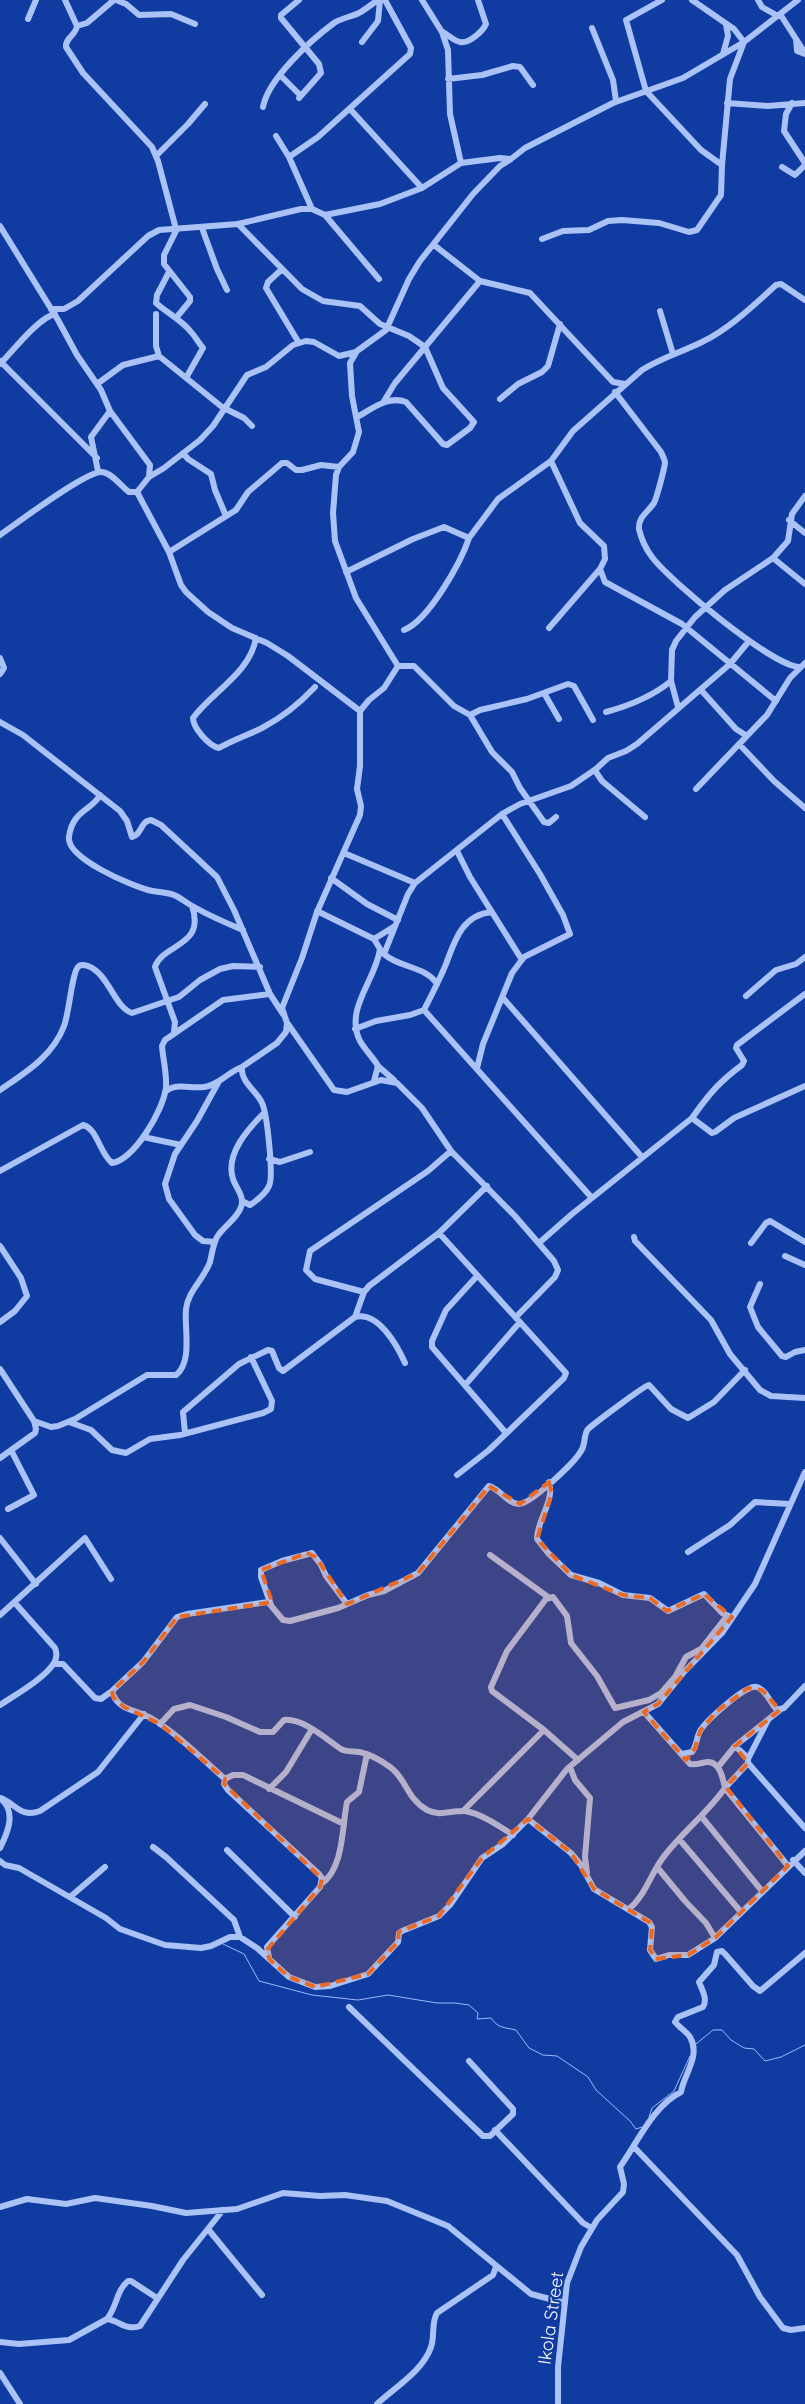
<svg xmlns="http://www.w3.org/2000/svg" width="805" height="2404" viewBox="0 0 805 2404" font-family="Quicksand,sans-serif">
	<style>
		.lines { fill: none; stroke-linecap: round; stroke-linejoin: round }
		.stream { stroke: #9cbaf9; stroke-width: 1 }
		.minor { stroke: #aac2f6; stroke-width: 6 }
		.marked { fill: #ea6a24; fill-opacity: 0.2; stroke: #ea6a24; stroke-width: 4; stroke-dasharray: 10 6; stroke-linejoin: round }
		.labels { text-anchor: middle; stroke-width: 4.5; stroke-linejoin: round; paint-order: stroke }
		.street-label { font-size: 18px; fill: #fff; stroke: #103ca2 }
	</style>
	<rect width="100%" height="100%" fill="#103ca2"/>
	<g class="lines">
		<path class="stream" d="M223,1944l21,10 15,27 53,14 46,5 30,-5 49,8h18l14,2 9,8 -1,6 14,-1c8,11 13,9 25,12l13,18 14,7 14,1 31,21 8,13 34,31 6,8 6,-2
			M696,2044l17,-14h9l9,10 13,8 10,1 11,12 16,-4 24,-12
			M649,2117l3,-9 22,-17 16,-35"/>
		<path class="minor" d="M65,0l12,26c-1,9 -12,12 -11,21l17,26 69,74 6,14 18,68
			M116,0l10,4 13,11 32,-1 24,10
			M662,0l-36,20 20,71 55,59 21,15
			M692,0l42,29 10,13 54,-42
			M758,0l4,7 16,9
			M780,14l25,39
			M28,19l8,-19
			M77,26l10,-3 27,-23
			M592,28l21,52 3,21
			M443,32c5,3 11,9 17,10 9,2 23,-11 26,-18l-8,-24
			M796,39l1,12 8,3
			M362,42l16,-21 2,-21
			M723,54l5,-18 -2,-12
			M280,75l21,21
			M448,79l34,-4 31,-9 7,1 13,18
			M299,98l22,-25 -2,-9 -38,-46v-3l18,-15
			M727,103l41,3 37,-3
			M792,103l-6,11 -2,17 21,32
			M263,107c5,-28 48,-67 71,-84 7,-5 17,-6 25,-10 7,-4 13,-9 19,-13
			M350,109l72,79
			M276,136l13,21
			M156,156l32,-32 17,-20
			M461,163l39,-5 11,1 14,-11 88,-45 70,-25 61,-36
			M782,167l13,8 10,-10
			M312,209l-23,-52 29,-20 92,-83 1,-6 -26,-48
			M325,215l54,64
			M238,224l64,65 21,12 37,5 20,18 29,12 16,11 18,41 31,34 -4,6 -23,17 -4,-1 -37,-42c-18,-7 -34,7 -49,15
			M0,226l58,94 19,35 24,35 9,21 40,54 -1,12 -12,15 32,60 12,33 5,7 22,20 24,16 35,15 21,13 72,55
			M202,228l15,41 10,21
			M542,239l21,-8 26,-1 19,-9 14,-1 37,3 30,9 8,-2 24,-35 1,-30 8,-86 14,-37
			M434,245l46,36 50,12 83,89 12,2
			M282,269l-14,13 -2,6 33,55
			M169,272l-12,23 -1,8c11,10 26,17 35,29 5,5 6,9 12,16l-17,30
			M51,309h13l14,-8 70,-65 11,-6 79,-6 63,-15h11l13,6 55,-11 42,-16 39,-25 -11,-49 -2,-64 -6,-18 -20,-32
			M660,311l13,43
			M156,314v32l3,10
			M176,318l14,-17v-4l-26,-33v-9l13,-26
			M0,361l97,97
			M0,364c13,-13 38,-46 55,-50
			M97,384l26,-19 36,-9 63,51 22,11 8,8
			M615,392l46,60c1,3 4,7 4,11 -1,7 -8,34 -11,40 -6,9 -16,14 -15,26 2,9 7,20 13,28 17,23 123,112 149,110l4,-4
			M500,399l18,-15 24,-12 6,-6 12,-42
			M384,401l11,-18 85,-102
			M183,453l5,6 23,15 4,16 11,26
			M551,461l29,62 24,23 1,13 -5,10 5,13 77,42 94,77
			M98,471l-7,-34 19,-26
			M149,477l15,-9 36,-28 13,-14 34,-51 19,-8 27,-22 13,-4 8,1 25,14 17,-4
			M789,520l16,13
			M0,535c16,-11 87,-65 102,-63 10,1 19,14 27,20h8
			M169,552l67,-42 12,-18 34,-29h5l9,7h6l19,-5 18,2
			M773,558l32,26
			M346,572l67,-33 31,-12 25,11 29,-39 53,-38 22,-30 69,-61c19,-12 40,-18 60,-28 27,-13 52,-37 74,-57l5,-1 24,16
			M549,628l51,-59
			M404,630c25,-10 57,-68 65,-92
			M256,638c-6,35 -44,54 -63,80 0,10 16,28 26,30 14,-8 29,-13 43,-20 21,-11 37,-24 53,-41
			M0,658l4,10 -4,6
			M398,666h16l40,40 16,9 22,37 20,20 8,16 24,34 5,1 7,-6
			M701,690l35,39 11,7
			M544,693l15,26
			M678,707l-7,-26 1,-31 4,-9 19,-24 30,-27 48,-32 15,-17 4,-27 13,-18
			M606,712c22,-6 47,-16 65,-31
			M470,715l10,-5 47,-11 41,-15 6,2 19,34
			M0,722l23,13 97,76 7,10 5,16c10,-2 8,-16 19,-17l10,5 56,52 17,33 36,84 13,20
			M739,744l35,37 31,27
			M596,769v3l6,9 43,36
			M696,789l71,-74 23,-37 11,-11
			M100,795c-7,15 -28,15 -31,42 -3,21 61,48 79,53 7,2 15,2 23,4 8,2 15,9 23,13 16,9 32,16 49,23
			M457,851l13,26 52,83
			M344,853l71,30 87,-69 18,-10 51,-18 25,-17 12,-11 18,-7 11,-7 93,-80 19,-23
			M331,878l36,26 31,16
			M415,883l-7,11 -24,60c15,14 42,12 53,30
			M317,911l57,28 6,10c-4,31 -36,60 -20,92 5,9 13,16 18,25l-4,15
			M492,912c-30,3 -37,28 -46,52 -6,15 -14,30 -22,46l168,188
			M374,939l21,-13
			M746,996l30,-26 20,-6 9,-7
			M503,998l139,159
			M288,1024l46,66 13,2 34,-12 16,3 25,25 29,43 64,65 39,45 4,9 -3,7 -39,40
			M355,1029l21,-8 34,-6 14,-5
			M174,1032l1,-10 -20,-55c8,-24 51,-20 37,-61
			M378,1066l16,14
			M477,1068l6,-24 29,-71 12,-16 46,-23 -7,-19 -23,-41 -38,-60
			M0,1090c25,-17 53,-34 64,-64 5,-12 8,-53 14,-59 2,-3 7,-2 10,-1 21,8 26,41 44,47l47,-16 21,-17 20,-11 13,-3 27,1
			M165,1092c11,-10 25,-3 39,-5 15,-2 24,-15 38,-20
			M692,1118c17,-24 27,-36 50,-53l2,-4 -8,-13 1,-3 68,-51
			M143,1137l38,8
			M269,1159l11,3 30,-10
			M0,1171l83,-46c14,3 17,29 29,38 23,-4 51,-53 54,-75 1,-14 -3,-29 -4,-42l3,-6 58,-40 47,-6
			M242,1201l8,4c6,-4 16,-12 19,-19 5,-9 -2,-73 -7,-83 -5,-12 -22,-21 -20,-36l35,-24 9,-11 1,-9 -5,-15 20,-50 15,-46 43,-97 1,-9 -4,-17 3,-23v-55l9,-11 15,-12 14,-22 -42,-68 -21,-57 -2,-28 3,-38 3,-8 14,-15 6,-20 -7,-36 -2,-33 7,-12 29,-21 23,-51 11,-18 53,-67 27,-28 11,-7
			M439,1233l127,140 -2,5 -75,72 -32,25
			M634,1237l1,4 76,79 19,34 30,36 11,6 34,2
			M215,1242l-12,-1 -8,-6 -26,-36 -4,-15 10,-30 22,-33 21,-38
			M539,1243l33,-29 120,-96 20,15 3,-1 19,-14 71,-32
			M751,1243l15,-20 4,-2 35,21
			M0,1246l21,32 6,18 -12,15 -15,11
			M785,1256l20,9
			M477,1276l-31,34 -14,31v6l74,86
			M760,1284l-10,23 8,20 24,29 4,1 9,-5 10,-2
			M364,1292l-49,-13 -9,-9 4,-19 118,-80 23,-20
			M355,1317l9,-25 5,-6 70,-53 48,-47
			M0,1369l34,52 2,8 -1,4 -35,25
			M466,1384l54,-62
			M34,1421l17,6 7,-1 17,-7 72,-44h29c17,-13 8,-48 10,-66 2,-18 18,-30 24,-47 2,-8 3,-18 7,-25 7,-11 20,-18 24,-30 4,-10 -5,-19 -8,-28 -8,-25 15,-50 31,-66
			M69,1422l22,8 21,20 14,3 24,-14 30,-4 83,-22 8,-4 1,-8 -21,-44
			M185,1433l-2,-21 56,-48 29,-14 4,1 7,17 4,3 72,-54c23,-6 42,28 50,46
			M549,1482c6,19 -12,37 -12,57l11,14 23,22 28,8 24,12 27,3 18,13 36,-17 18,19 9,4
			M8,1509l26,-14 -22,-43
			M0,1538l36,46
			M688,1552l42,-27 25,-23 35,2
			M490,1555l58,42
			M271,1605l-10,-28v-7l21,-9 30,-8 9,12 5,11 21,28
			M0,1615l85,-77 26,41
			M54,1664h9l32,34 6,1 11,-8 31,-29 34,-45 10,-3 81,-12 15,18 7,1 48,-13 30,-13 16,-4 34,-18 71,-87c11,3 19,18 30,18 12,0 56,-42 62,-53 5,-7 2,-15 7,-22 7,-6 57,-44 61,-44l22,24 17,9 26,-16 31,-32
			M112,1691c5,20 24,18 39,27 27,16 50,40 74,61l-1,5 4,6 91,84 3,4 -2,9 -53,60 2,11
			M0,1705c15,-10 45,-27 54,-42 3,-5 3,-10 1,-15l-40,-45
			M160,1724l14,-15 16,-4 36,12 34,15h13l11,-12c19,-2 42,19 57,29 6,4 15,1 22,4 8,2 20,9 27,14 16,11 17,32 37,43 14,7 24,0 38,1 17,3 34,15 48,24
			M735,1746l13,12v5l-23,25 63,78
			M682,1754l10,-2c5,-6 4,-14 8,-21 6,-10 47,-48 57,-44 10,4 13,16 20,23l7,-2 21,-22
			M748,1759l20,-39
			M578,1760l-34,-30 -52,-39 -1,-4 16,-36 39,-52 7,-2 14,19 4,27 26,33 18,32 34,-8 12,-7 14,-16 11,-20 15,-8 26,-33
			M748,1763l57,65
			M570,1767l5,13 15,18 -5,59 2,16
			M718,1767l17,-21 45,-36
			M225,1779l8,-4h10l101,49
			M269,1789l17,-17 26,-43
			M1,1798c16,7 20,20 39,13l58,-39 46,-58
			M463,1811l81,-81
			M701,1816l61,75
			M528,1819l43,34 10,12 13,24 55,33 3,5 -2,23 6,9 13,-4h19l27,-17 90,-87
			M679,1839l62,73
			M153,1847l13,10 68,63 6,17
			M0,1848c7,-14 16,-34 3,-47
			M227,1850l68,67
			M793,1860l12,13
			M0,1861l5,4 14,3 87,50 14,11 45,16 36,3 10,-2 19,-9h10l17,11 32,29 26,10 15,-1 38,-12 30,-32 1,-9 3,-2 37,-15 11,-11 32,-47 21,-14 25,-25 39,-50 56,-47 35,-18 25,-31 39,-40 33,-49 50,-112
			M657,1867l28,34 21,22 9,15
			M321,1884c23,-15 21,-58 26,-82l12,-10 8,-38
			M70,1897l35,-30
			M629,1909c17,-14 22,-37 36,-54 19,-24 43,-43 60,-67 -2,-9 -5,-27 -18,-26 -6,1 -11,3 -17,2l-46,-52
			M349,2007l134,129h7l23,-22v-5l-44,-48
			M495,2130l88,93 9,5
			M634,2147l103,108 23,42 23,31 8,2 14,-2
			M0,2207l27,-8 39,5 29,-6 57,8 34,7 51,-4 46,-16 37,3 25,-1 42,6 61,25 83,68 34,9
			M208,2229l54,66
			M107,2319c10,-12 9,-28 21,-38h3l26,17
			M0,2342l19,2 50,-4 38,-21c13,2 19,12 33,7l43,-66 40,-50
			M0,2373l20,31
			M377,2404c17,-16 46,-33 54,-57 4,-11 0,-24 6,-34l56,-38 3,-8
			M558,2404v-37l9,-84 14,-36 16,-27 26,-28 1,-8 -4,-17c17,-24 34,-62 61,-75 3,-18 20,-36 9,-55 -3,-5 -11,-10 -15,-15l3,-5 25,-10c5,-8 -1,-17 -4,-25l15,-17 3,-13 5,-1 3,3 28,32 7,5 45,-38"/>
	</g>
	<path class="marked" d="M549,1482l3,11 -15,46 34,36 52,20 27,3 17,13 37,-17 28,23 -74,87 -14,8 42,48 9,-12 5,-17 16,-19 32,-24 14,2 18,20 -45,36 13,17 -22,24 62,79 -73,72 -27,17 -32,4 -6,-9 2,-23 -3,-5 -55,-33 -23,-36 -43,-34 -46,39 -43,58 -40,16 -1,10 -30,32 -53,13 -26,-10 -19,-17 -4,-9 54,-64 2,-8 -98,-95 1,-5 -65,-55 -36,-17 -11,-10 -1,-6 31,-29 34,-45 95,-15 -11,-32 46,-17 9,4 31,47 71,-31 71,-87 31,18z"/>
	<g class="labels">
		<g class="street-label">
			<text transform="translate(551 2318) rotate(-82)" y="6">Ikola Street</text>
		</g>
	</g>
</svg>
